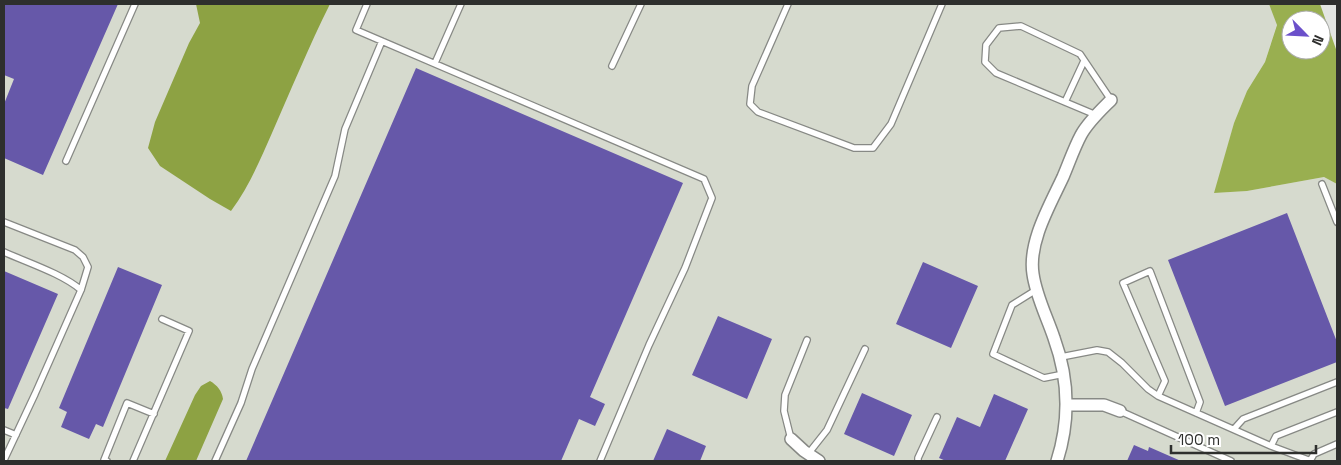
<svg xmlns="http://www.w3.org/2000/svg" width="1341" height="465" viewBox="0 0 1341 465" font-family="'Space Grotesk',sans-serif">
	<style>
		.built { fill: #d6dace }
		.forest { fill: #99af50; fill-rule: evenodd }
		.water { fill: #8da243 }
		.building { fill: #6658a9 }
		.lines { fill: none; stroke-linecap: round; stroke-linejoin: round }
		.service-casing { stroke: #878985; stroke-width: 8 }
		.minor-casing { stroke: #878985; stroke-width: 14 }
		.service { stroke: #fff; stroke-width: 5.5 }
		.minor { stroke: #fff; stroke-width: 11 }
	</style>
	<rect width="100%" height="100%" fill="#e3e5e1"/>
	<path class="built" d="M4,4h1265l8,20 -12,38 -18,29 -13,32 -19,70 32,-2 77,-14 13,7v277h-1333z"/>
	<path class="forest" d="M1269,4h51l17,48v132l-13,-7 -77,14 -33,2 20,-70 13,-32 18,-29 12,-37zM1291,20h30v30h-30z"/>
	<path class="water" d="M196,4h134c-21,42 -39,86 -58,129 -12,27 -23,54 -41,78l-21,-12 -50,-33 -12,-18 7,-26 34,-79 11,-20z
		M210,381c7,4 12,10 13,18l-27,62h-31l30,-66 6,-9z"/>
	<path class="building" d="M4,4h114l-75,171 -39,-17v-54l10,-25 -10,-4z
		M416,68l267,115 -93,214 15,7 -10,22 -16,-7 -18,42h-315z
		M1287,213l50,129v20l-112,44 -57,-146z
		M923,262l55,24 -27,62 -55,-24z
		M118,267l44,18 -59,142 -7,-3 -7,15 -28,-12 6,-15 -8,-4z
		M4,271l54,23 -50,115 -4,-1z
		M718,316l54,23 -25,60 -55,-24z
		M862,393l50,22 -18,41 -50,-22z
		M994,394l34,15 -23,52h-59l-7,-3 18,-41 23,10z
		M667,429l39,17 -6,15h-47z
		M1134,445l14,6 1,-4 32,14h-54z"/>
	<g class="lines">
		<defs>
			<path id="service" d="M367,4l-11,26 348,149 8,19 -27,70 -36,77 -49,116
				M788,4l-36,82 -2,18 8,8 96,36h19l18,-24 51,-120
				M435,63l26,-59
				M612,66l29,-62
				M1065,102l19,-41
				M1096,115l-100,-42 -11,-11 1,-17 13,-17 22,-2 59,28 31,46
				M66,161l69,-157
				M1322,184l15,38
				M4,222l71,28 8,7 5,10 -7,23 -46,104 -31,66
				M4,252c22,10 59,22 77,38
				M1036,290l-24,15 -19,49 51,24 20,-4
				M1061,357l36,-7 11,2 14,11 26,26 10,7 113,50 40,15
				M1158,396l7,-15 -42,-98 27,-12 50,131 -4,11
				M1120,411l111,50
				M1234,429l9,-10 94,-37
				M4,430l12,5
				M791,439l-7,-28 1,-16 22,-55
				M1271,446l5,-10 61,-24
				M808,454l19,-24 38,-81
				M107,461l-3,-1 23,-57 27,11
				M133,461l56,-130 -27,-12
				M215,461l26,-58 11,-34 83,-193 10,-47 37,-88
				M918,461v-3l19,-41
				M1310,461l4,-7 23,-10"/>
			<path id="minor" d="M1067,405h37l16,6
				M791,439l13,12 15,10
				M1057,461c13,-41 12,-82 -3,-123 -7,-21 -18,-42 -21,-64 -5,-32 17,-69 30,-97 6,-14 11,-29 18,-42 7,-13 19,-24 30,-35"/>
		</defs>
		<use href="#service" class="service-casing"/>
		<use href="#minor" class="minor-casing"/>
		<use href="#service" class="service"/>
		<use href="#minor" class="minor"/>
	</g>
	<rect width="1341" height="465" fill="none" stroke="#2e2f2d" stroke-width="10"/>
	<g transform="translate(1306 35) rotate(114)"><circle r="24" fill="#ffffff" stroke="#abacab"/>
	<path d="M0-4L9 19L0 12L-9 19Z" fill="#6b50ca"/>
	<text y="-8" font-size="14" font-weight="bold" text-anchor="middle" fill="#2e2f2d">N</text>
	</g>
	<path d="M1171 445v8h145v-8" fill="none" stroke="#2e2f2d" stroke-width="2.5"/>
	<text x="1178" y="445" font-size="15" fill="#2e2f2d" stroke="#ffffff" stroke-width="4" paint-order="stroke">100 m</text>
</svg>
